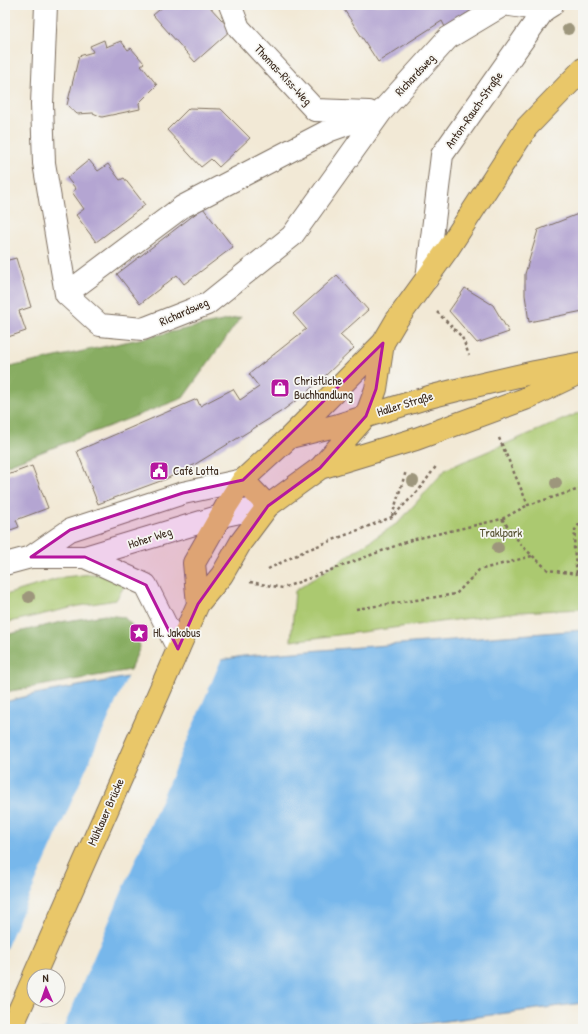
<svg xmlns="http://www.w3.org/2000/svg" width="588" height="1034" viewBox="0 0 588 1034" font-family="'Patrick Hand',sans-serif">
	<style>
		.green { fill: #abc970; stroke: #737a47 }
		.forest { fill: #88ad62; stroke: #626c40 }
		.water { fill: #77b7eb; stroke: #597084; fill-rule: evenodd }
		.pier { fill: #f2e9d6; fill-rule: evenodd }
		.building { fill: #b4a5d2 }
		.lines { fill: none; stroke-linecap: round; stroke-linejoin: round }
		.minor-casing { stroke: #7b6d5e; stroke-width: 24 }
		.major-casing { stroke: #7b6d5e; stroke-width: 24 }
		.path { stroke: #7b6d5e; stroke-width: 2.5; stroke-dasharray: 3 3; stroke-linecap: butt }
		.minor { stroke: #fff; stroke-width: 22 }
		.major { stroke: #e9c769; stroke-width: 22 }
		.tree { fill: #9d967c }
		.marked { fill: #b5179e; fill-opacity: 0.2; stroke: #b5179e; stroke-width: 3; stroke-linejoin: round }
		.labels { text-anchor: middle; stroke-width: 3.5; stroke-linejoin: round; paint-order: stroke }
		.street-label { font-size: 12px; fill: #3b2a1e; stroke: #f6f6f2 }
		.poi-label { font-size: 12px; fill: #3b2a1e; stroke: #f6f6f2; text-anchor: start }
		.park-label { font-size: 12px; fill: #575232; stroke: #f6f6f2 }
	</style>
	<rect width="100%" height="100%" fill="#f6f6f2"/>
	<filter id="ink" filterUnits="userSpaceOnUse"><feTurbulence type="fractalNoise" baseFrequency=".025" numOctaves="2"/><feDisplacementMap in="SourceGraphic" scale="8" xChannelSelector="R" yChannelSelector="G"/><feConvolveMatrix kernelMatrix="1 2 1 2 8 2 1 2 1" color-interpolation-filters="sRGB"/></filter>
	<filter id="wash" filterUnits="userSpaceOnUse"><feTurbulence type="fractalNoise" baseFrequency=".012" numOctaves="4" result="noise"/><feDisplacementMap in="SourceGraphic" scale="16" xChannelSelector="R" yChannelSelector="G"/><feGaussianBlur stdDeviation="0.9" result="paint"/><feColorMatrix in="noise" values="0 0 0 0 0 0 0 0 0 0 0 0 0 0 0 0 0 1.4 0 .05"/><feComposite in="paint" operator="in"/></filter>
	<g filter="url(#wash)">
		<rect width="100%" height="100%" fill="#f2e9d6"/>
		<path class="green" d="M581,412h2v197l-65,3 -227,29 4,-50 104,-69 47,-53z
			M91,574l15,1 20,8 -10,17 -37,6 -74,17v-28l59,-18z"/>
		<path class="forest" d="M241,317l-58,81 -178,68v-98z
			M105,615l19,2 11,11 5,19 -10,23 -125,22v-57l61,-14z"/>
		<path class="water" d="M583,630v373l-198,26h-380v-327l30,-8 208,-38zM34,976h24v24h-24z"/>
		<path class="pier" d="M222,658l-159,371h-58v-78l123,-276zM34,976h24v24h-24z"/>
		<g id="blocks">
			<path class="building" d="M165,5h43l23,25 -36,32 -42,-47z
				M341,5h139l-35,22 -3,-6 -64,41z
				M104,40l2,7 15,-6 7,9 3,-2 13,15 -3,2 16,20 -18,18 1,6 -38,8 -9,-4 -16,1 -10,-9 12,-49 14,-4 -3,-6z
				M189,108l32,1 29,29 -31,29 -8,-8 -10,8 -34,-37z
				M89,160l9,11 10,-7 12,16 4,-2 21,27 -49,37 -20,-27 8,-6 -12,-17 4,-3 -9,-11z
				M203,208l30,39 -49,37 -7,-9 -37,29 -23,-30z
				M583,212v99l-54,11 -4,-27v-21l13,-44z
				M16,258l15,49 -12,4 7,20 -21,7v-77z
				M337,275l31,35 -28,25 14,13 -30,29 -22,19 -20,15 -88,54 -28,14 -68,25 -21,-53 120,-52 3,7 33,-17 7,11 19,-13 -10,-13 57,-45 -13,-15z
				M465,288l28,17 16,27 -32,11 -28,-32z
				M32,466l16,42 -32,12 3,7 -14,5v-56z"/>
		</g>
	</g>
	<g filter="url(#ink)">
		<use href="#blocks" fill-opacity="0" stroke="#7b6d5e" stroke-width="1"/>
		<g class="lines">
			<defs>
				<path id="minor" d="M46,5l-4,99 2,59 22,131 34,31 43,4 64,-25 85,-68 89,-124 67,-74 55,-33
					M230,5l9,23 76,82 54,2
					M510,5l34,5
					M427,279l15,-124 102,-145 8,-5
					M66,294l116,-87 146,-76 53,-19
					M31,557l39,-27 113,-37 60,-13
					M85,557l61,28 32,64
					M5,564l26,-7h54l136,-41 47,-10"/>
				<path id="major" d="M290,437l45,-11 94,-29 28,-7 78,-18 47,-9
					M321,467l45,-51 10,-27 7,-46
					M243,480l25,26
					M198,604l-4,-41 33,-58 16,-25 47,-43 93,-94 13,-22 52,-72 79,-122 56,-58
					M34,976l164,-372 24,-29 19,-33 27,-36 52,-38 96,-29 109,-40 58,-28
					M11,1029l23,-52"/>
			</defs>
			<use href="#minor" class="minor-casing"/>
			<use href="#major" class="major-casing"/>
			<path class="path" d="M437,312l25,25 7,18
				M499,438l29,67 55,-17
				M392,516l14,-45
				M502,519l21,28 25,23 29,4
				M583,519l-8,11 -1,18 3,26h6
				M268,569l39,-19 85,-33 27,-27 18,-25
				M250,582l33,6 128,-48 91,-21 26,-14
				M356,609l100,-15 23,-24 53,-14"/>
			<use href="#minor" class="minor"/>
			<use href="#major" class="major"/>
		</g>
		<g class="tree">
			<circle cx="568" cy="29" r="6"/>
			<circle cx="413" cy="481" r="6"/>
			<circle cx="556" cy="483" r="6"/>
			<circle cx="498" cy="548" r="6"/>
			<circle cx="29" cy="597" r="6"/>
		</g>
	</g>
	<path class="marked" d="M383,343l-7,46 -10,27 -46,52 -52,38 -70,98 -20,45 -32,-64 -61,-28h-54l39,-27 113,-37 60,-13z"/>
	<defs>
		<symbol id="shop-square" viewBox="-11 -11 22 22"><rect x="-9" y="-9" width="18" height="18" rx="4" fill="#b5179e" stroke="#f6f6f2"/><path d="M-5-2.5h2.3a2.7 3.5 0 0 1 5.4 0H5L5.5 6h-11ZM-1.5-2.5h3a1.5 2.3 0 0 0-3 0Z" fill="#fff"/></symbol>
		<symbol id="civic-square" viewBox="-11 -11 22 22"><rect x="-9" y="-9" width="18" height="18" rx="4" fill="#b5179e" stroke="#f6f6f2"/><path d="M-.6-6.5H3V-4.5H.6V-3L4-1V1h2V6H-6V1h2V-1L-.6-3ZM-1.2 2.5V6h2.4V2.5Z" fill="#fff"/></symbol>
		<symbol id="sight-square" viewBox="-11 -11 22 22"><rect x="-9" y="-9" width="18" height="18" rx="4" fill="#b5179e" stroke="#f6f6f2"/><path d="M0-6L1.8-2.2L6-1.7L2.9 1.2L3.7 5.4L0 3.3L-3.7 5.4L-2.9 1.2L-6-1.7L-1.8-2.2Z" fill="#fff"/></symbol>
	</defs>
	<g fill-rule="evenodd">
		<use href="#shop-square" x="269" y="377" width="22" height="22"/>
		<use href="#civic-square" x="148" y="460" width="22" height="22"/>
		<use href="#sight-square" x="128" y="622" width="22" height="22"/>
	</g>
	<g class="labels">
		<g class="street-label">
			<text transform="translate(283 75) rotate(47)" y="4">Thomas-Riss-Weg</text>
			<text transform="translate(415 75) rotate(-47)" y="4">Richardsweg</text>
			<text transform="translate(474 110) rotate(-55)" y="4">Anton-Rauch-Straße</text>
			<text transform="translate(184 312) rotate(-24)" y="4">Richardsweg</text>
			<text transform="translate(405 404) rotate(-17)" y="4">Haller Straße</text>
			<text transform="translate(150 538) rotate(-18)" y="4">Hoher Weg</text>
			<text transform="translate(106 812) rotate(-66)" y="4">Mühlauer Brücke</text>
		</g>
		<g class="poi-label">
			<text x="294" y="385">Christliche<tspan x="294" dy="14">Buchhandlung</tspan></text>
			<text x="173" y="475">Café Lotta</text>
			<text x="153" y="637">Hl. Jakobus</text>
		</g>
		<g class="park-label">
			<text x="501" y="537">Traklpark</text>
		</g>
	</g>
	<rect width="588" height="1034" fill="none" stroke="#f6f6f2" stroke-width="20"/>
	<g transform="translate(46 988) rotate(358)"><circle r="19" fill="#f6f6f2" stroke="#aba49d"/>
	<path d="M0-3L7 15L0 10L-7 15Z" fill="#b5179e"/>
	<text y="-6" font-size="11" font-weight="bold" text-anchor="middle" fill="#3b2a1e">N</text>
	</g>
</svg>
